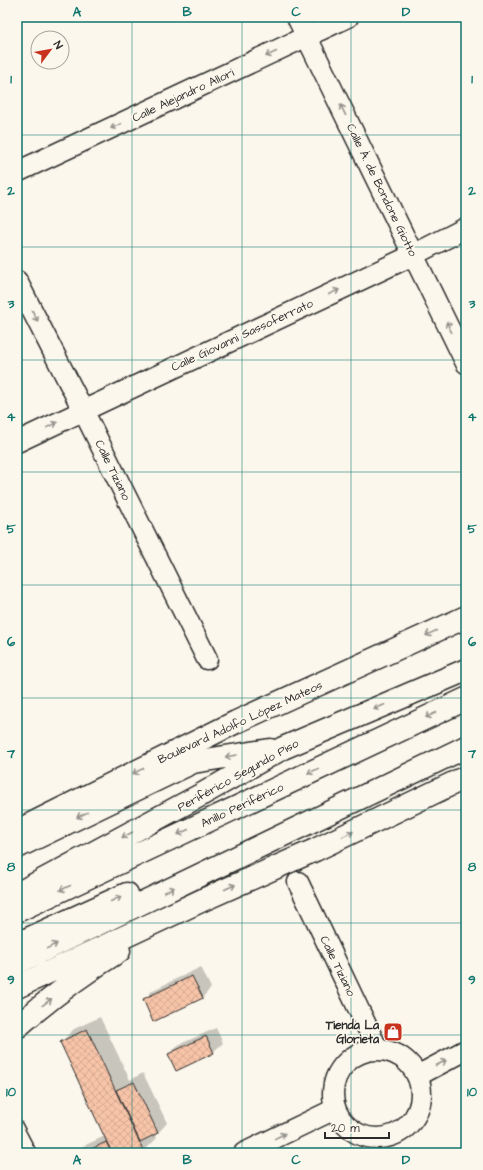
<svg xmlns="http://www.w3.org/2000/svg" width="483" height="1170" viewBox="0 0 483 1170" font-family="'Architects Daughter',sans-serif">
	<style>
		.shadow { fill: #0003 }
		.building { fill: url(#building-cross-hatch); stroke: #2b2b2b }
		.lines { fill: none; stroke-linecap: round; stroke-linejoin: round }
		.service-casing { stroke: #2b2b2b; stroke-width: 13 }
		.minor-casing { stroke: #2b2b2b; stroke-width: 23 }
		.secondary-casing { stroke: #2b2b2b; stroke-width: 25 }
		.motorway-casing { stroke: #2b2b2b; stroke-width: 25 }
		.service { stroke: #fbf7ec; stroke-width: 10 }
		.minor { stroke: #fbf7ec; stroke-width: 20 }
		.secondary { stroke: #fbf7ec; stroke-width: 22 }
		.motorway { stroke: #fbf7ec; stroke-width: 22 }
		.oneway { stroke: #93918c }
		.grid { fill: none; stroke: #0f766e; stroke-width: 1; stroke-opacity: 0.55 }
		.labels { text-anchor: middle; stroke-width: 3.5; stroke-linejoin: round; paint-order: stroke }
		.street-label { font-size: 12px; fill: #2b2b2b; stroke: #fbf7ec }
		.poi-label { font-size: 12px; font-weight: bold; fill: #2b2b2b; stroke: #fbf7ec; text-anchor: end }
		.neatline { fill: none; stroke: #0f766e; stroke-width: 1.5 }
		.grid-label { font-size: 13px; text-anchor: middle; font-weight: bold; fill: #0f766e }
	</style>
	<defs>
		<pattern id="building-cross-hatch" width="8" height="8" patternUnits="userSpaceOnUse"><rect width="8" height="8" fill="#f7c4a8"/><path d="M0 0l8 8M0 8l8-8" fill="none" stroke="#d4a991"/></pattern>
	</defs>
	<rect width="100%" height="100%" fill="#fbf7ec"/>
	<filter id="ink" filterUnits="userSpaceOnUse"><feTurbulence type="fractalNoise" baseFrequency=".025" numOctaves="2"/><feDisplacementMap in="SourceGraphic" scale="8" xChannelSelector="R" yChannelSelector="G"/><feConvolveMatrix kernelMatrix="1 2 1 2 8 2 1 2 1" color-interpolation-filters="sRGB"/></filter>
	<g filter="url(#ink)">
		<path class="shadow" d="M201,967l10,21 -9,10 -58,1 9,-9z
			M100,1017l30,63 13,-7 24,50 -9,10 -3,1 2,4 -13,13 -5,2h-66l4,-4 28,-13 -44,-94 13,-13z
			M216,1028l7,15 -10,9 -44,3 9,-10z"/>
		<path class="building" d="M192,976l11,22 -50,24 -10,-23z
			M87,1029l57,123 -3,1h-29l-52,-111z
			M206,1036l8,17 -38,18 -8,-17z
			M134,1082l24,51 -18,9 -24,-52z
			M106,1142l6,11h-29z"/>
		<g class="lines">
			<defs>
				<path id="service" d="M17,1126l14,27"/>
				<path id="minor" d="M297,17l169,346
					M17,172l331,-155
					M17,281l66,129 124,249
					M17,442l396,-187 53,-27
					M298,882l80,168
					M333 1094a44 44 0 1 1 88 0a44 44 0 1 1-88 0Z
					M417,1076l49,-26
					M244,1153l91,-44"/>
				<path id="secondary" d="M17,831l219,-109 230,-105
					M17,987l188,-88 110,-49 151,-73
					M17,1027c32,-28 66,-54 102,-76"/>
				<path id="motorway" d="M17,847l176,-85 77,-12
					M17,894l182,-98 84,-48 183,-78
					M17,911l449,-212
					M17,944l110,-50
					M17,963l449,-216"/>
			</defs>
			<use href="#service" class="service-casing"/>
			<use href="#minor" class="minor-casing"/>
			<use href="#secondary" class="secondary-casing"/>
			<use href="#motorway" class="motorway-casing"/>
			<use href="#service" class="service"/>
			<use href="#minor" class="minor"/>
			<use href="#secondary" class="secondary"/>
			<use href="#motorway" class="motorway"/>
		</g>
		<defs><path id="oneway-shaft" d="M-6 0H5M1.5-3L5.5 0L1.5 3" fill="none" stroke-width="1.6" stroke-linecap="round" stroke-linejoin="round"/></defs>
		<g class="oneway">
			<use href="#oneway-shaft" transform="translate(271 54) rotate(155)"/>
			<use href="#oneway-shaft" transform="translate(343 110) rotate(-116)"/>
			<use href="#oneway-shaft" transform="translate(116 126) rotate(155)"/>
			<use href="#oneway-shaft" transform="translate(334 292) rotate(-25)"/>
			<use href="#oneway-shaft" transform="translate(35 316) rotate(63)"/>
			<use href="#oneway-shaft" transform="translate(449 327) rotate(-116)"/>
			<use href="#oneway-shaft" transform="translate(52 425) rotate(-26)"/>
			<use href="#oneway-shaft" transform="translate(431 633) rotate(155)"/>
			<use href="#oneway-shaft" transform="translate(379 707) rotate(157)"/>
			<use href="#oneway-shaft" transform="translate(431 715) rotate(155)"/>
			<use href="#oneway-shaft" transform="translate(231 756) rotate(171)"/>
			<use href="#oneway-shaft" transform="translate(138 771) rotate(154)"/>
			<use href="#oneway-shaft" transform="translate(313 771) rotate(155)"/>
			<use href="#oneway-shaft" transform="translate(82 815) rotate(154)"/>
			<use href="#oneway-shaft" transform="translate(183 832) rotate(155)"/>
			<use href="#oneway-shaft" transform="translate(348 834) rotate(-26)"/>
			<use href="#oneway-shaft" transform="translate(127 835) rotate(152)"/>
			<use href="#oneway-shaft" transform="translate(230 887) rotate(-24)"/>
			<use href="#oneway-shaft" transform="translate(65 888) rotate(155)"/>
			<use href="#oneway-shaft" transform="translate(169 890) rotate(-26)"/>
			<use href="#oneway-shaft" transform="translate(116 899) rotate(-25)"/>
			<use href="#oneway-shaft" transform="translate(52 946) rotate(-26)"/>
			<use href="#oneway-shaft" transform="translate(47 1002) rotate(-36)"/>
			<use href="#oneway-shaft" transform="translate(441 1063) rotate(-27)"/>
			<use href="#oneway-shaft" transform="translate(280 1136) rotate(-26)"/>
		</g>
	</g>
	<path class="grid" d="M132,17v1136M242,17v1136M351,17v1136M17,135h449M17,247h449M17,360h449M17,472h449M17,585h449M17,698h449M17,810h449M17,923h449M17,1035h449"/>
	<defs>
		<symbol id="shop-square" viewBox="-11 -11 22 22"><rect x="-9" y="-9" width="18" height="18" rx="4" fill="#c8321e" stroke="#fbf7ec"/><path d="M-5-2.5h2.3a2.7 3.5 0 0 1 5.4 0H5L5.5 6h-11ZM-1.5-2.5h3a1.5 2.3 0 0 0-3 0Z" fill="#fff"/></symbol>
	</defs>
	<g fill-rule="evenodd">
		<use href="#shop-square" x="382" y="1021" width="22" height="22"/>
	</g>
	<g class="labels">
		<g class="street-label">
			<text transform="translate(183 95) rotate(-25)" y="4">Calle Alejandro Allori</text>
			<text transform="translate(382 190) rotate(64)" y="4">Calle Á. de Bondone Giotto</text>
			<text transform="translate(242 335) rotate(-25)" y="4">Calle Giovanni Sassoferrato</text>
			<text transform="translate(113 470) rotate(64)" y="4">Calle Tiziano</text>
			<text transform="translate(240 722) rotate(-25)" y="4">Boulevard Adolfo López Mateos</text>
			<text transform="translate(238 775) rotate(-29)" y="4">Periférico Segundo Piso</text>
			<text transform="translate(242 805) rotate(-25)" y="4">Anillo Periférico</text>
			<text transform="translate(338 966) rotate(64)" y="4">Calle Tiziano</text>
		</g>
		<g class="poi-label">
			<text x="379" y="1029">Tienda La<tspan x="379" dy="14">Glorieta</tspan></text>
		</g>
	</g>
	<rect width="483" height="1170" fill="none" stroke="#fbf7ec" stroke-width="44"/>
	<g transform="translate(50 50) rotate(58)"><circle r="19" fill="#fbf7ec" stroke="#a8a59f"/>
	<path d="M0-3L7 15L0 10L-7 15Z" fill="#c8321e"/>
	<text y="-6" font-size="11" font-weight="bold" text-anchor="middle" fill="#2b2b2b">N</text>
	</g>
	<path d="M325 1132v6h64v-6" fill="none" stroke="#2b2b2b" stroke-width="2"/>
	<text x="331" y="1132" font-size="12" fill="#2b2b2b" stroke="#fbf7ec" stroke-width="3" paint-order="stroke">20 m</text>
	<rect x="22" y="22" width="439" height="1126" class="neatline"/>
	<g class="grid-label">
		<text x="77" y="16">A</text>
		<text x="187" y="16">B</text>
		<text x="296" y="16">C</text>
		<text x="406" y="16">D</text>
		<text x="11" y="83">1</text>
		<text x="472" y="83">1</text>
		<text x="11" y="195">2</text>
		<text x="472" y="195">2</text>
		<text x="11" y="308">3</text>
		<text x="472" y="308">3</text>
		<text x="11" y="421">4</text>
		<text x="472" y="421">4</text>
		<text x="11" y="533">5</text>
		<text x="472" y="533">5</text>
		<text x="11" y="646">6</text>
		<text x="472" y="646">6</text>
		<text x="11" y="758">7</text>
		<text x="472" y="758">7</text>
		<text x="11" y="871">8</text>
		<text x="472" y="871">8</text>
		<text x="11" y="984">9</text>
		<text x="472" y="984">9</text>
		<text x="11" y="1096">10</text>
		<text x="472" y="1096">10</text>
		<text x="77" y="1164">A</text>
		<text x="187" y="1164">B</text>
		<text x="296" y="1164">C</text>
		<text x="406" y="1164">D</text>
	</g>
</svg>
